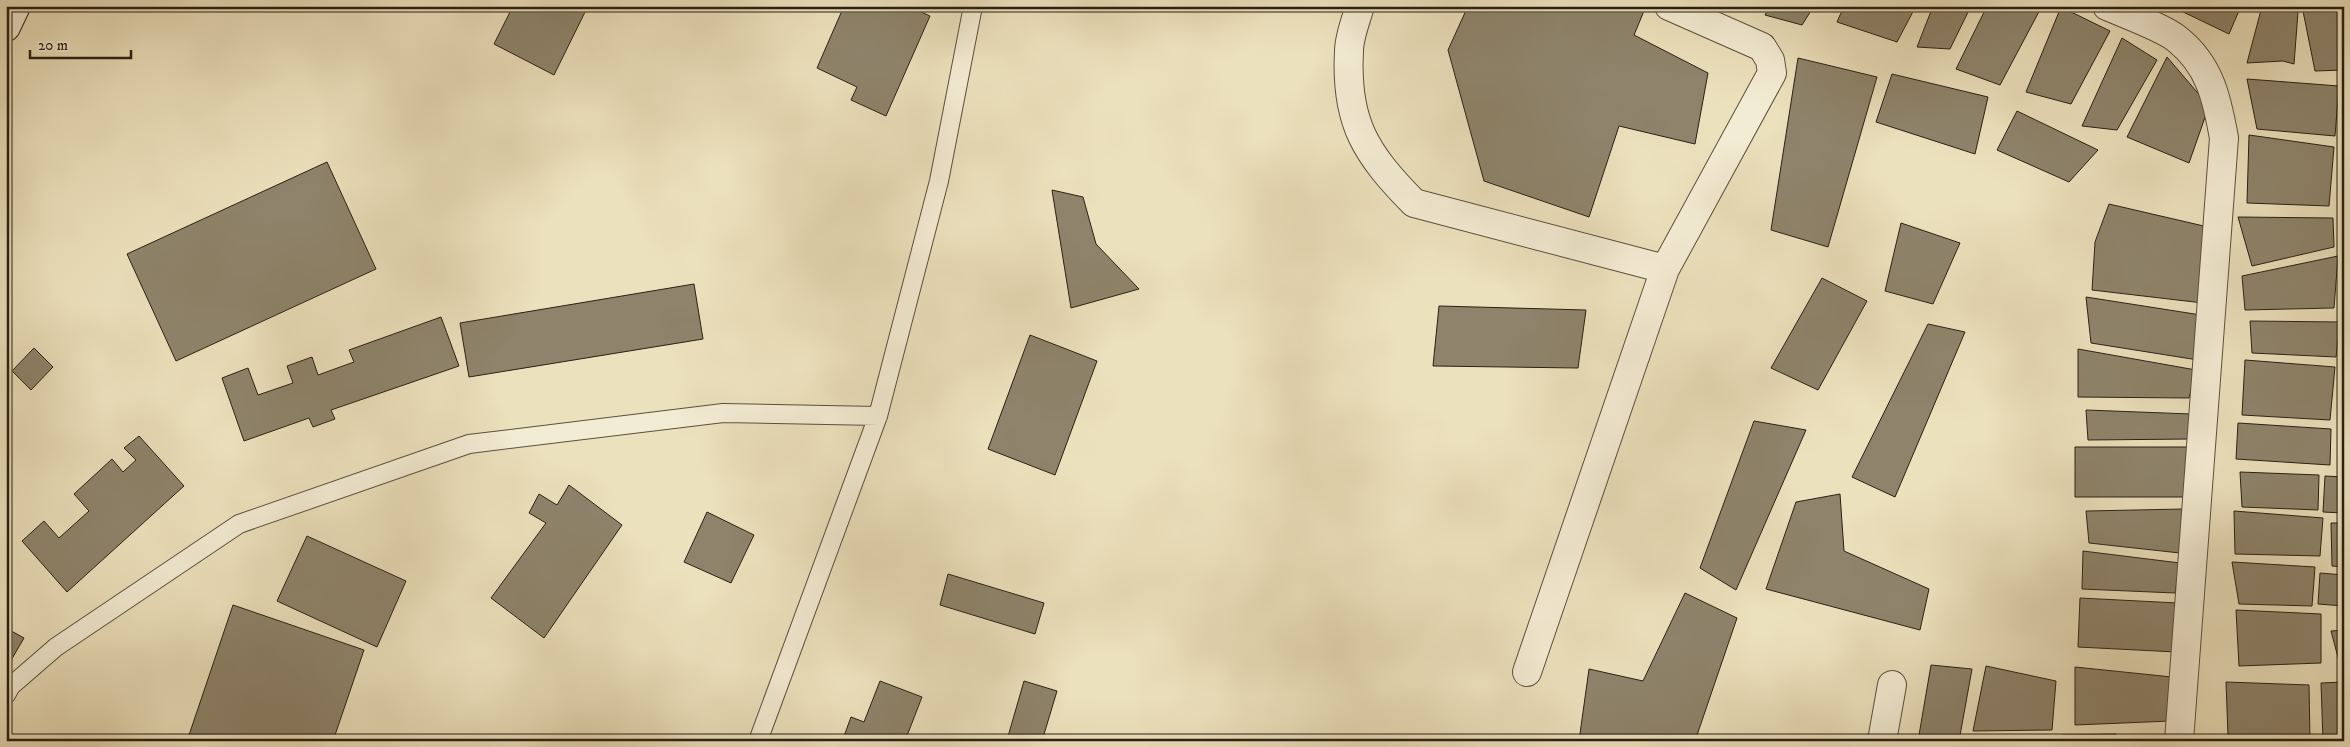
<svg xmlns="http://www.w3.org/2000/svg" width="2350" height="747" viewBox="0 0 2350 747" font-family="'IM FELL DW Pica',serif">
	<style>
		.building { fill: #8e846c; stroke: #292014 }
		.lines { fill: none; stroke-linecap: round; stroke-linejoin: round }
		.lane-casing { stroke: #5a503e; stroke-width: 20 }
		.street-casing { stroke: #5a503e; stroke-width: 30 }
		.secondary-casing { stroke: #292014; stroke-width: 30 }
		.lane { stroke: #f3ecd4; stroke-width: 18 }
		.street { stroke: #f3ecd4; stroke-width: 28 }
		.secondary { stroke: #f3ecd4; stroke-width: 28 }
	</style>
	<rect width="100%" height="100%" fill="#ece1bd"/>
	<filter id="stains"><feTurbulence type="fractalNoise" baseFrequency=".004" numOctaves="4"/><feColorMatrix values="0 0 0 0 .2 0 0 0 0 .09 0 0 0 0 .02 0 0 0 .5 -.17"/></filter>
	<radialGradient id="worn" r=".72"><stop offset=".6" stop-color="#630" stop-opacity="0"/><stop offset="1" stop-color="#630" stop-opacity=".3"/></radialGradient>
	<path class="building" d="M513,6h75l-34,69 -60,-31z
		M844,6h64l22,10 -44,100 -35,-16 6,-13 -40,-19z
		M1468,6h165l11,5 -10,24 74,38 -13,71 -76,-18 -30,91 -105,-36 -36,-131z
		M1770,6h44l-12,19 -37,-10z
		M1844,6h72l-19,36 -60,-20z
		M1933,6h38l-21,43 -33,-2z
		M1987,6h55l-42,79 -44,-16z
		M2181,6h60l-12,28 -50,-24z
		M2302,6h42v64l-29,1z
		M2061,7l49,24 -39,73 -45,-12z
		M2261,10l37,2 -4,52 -11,-3 -36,2z
		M2122,38l35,22 -40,70 -35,-4z
		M2167,57l42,49 -20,57 -62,-26z
		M1798,58l79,19 -49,170 -57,-17z
		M1892,74l96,23 -13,57 -99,-32z
		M2247,79l92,7 -4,50 -78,-7z
		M2017,111l81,39 -29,32 -72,-32z
		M2249,135l85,12 -5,59 -82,-3z
		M327,162l49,107 -200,92 -49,-107z
		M1052,190l31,7 13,47 43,45 -68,19z
		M2109,204l99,23 -5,76 -111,-13 3,-48z
		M2238,217l95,1 1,29 -82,19z
		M1901,223l59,20 -27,61 -48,-13z
		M2338,256l-4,52 -89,2 -3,-34z
		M1822,278l45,23 -49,89 -47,-22z
		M694,284l9,55 -234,38 -9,-54z
		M2086,297l115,18 -3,45 -107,-17z
		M1439,306l147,4 -8,58 -145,-2z
		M441,317l18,49 -128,44 4,9 -22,8 -4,-9 -65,23 -22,-63 26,-10 10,27 35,-12 -6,-17 25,-9 6,18 36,-13 -5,-12z
		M2250,321l90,1 -4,35 -84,-4z
		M1928,324l37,8 -70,165 -43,-20z
		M1030,335l67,26 -42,114 -67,-26z
		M34,348l19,19 -22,23 -19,-19z
		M2078,349l118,21 -7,28 -111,-1z
		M2245,360l90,7 -5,53 -88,-5z
		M2086,410l105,4v25l-103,1z
		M1754,421l52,9 -70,160 -36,-22z
		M2238,423l93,6 -1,36 -94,-6z
		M139,436l45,50 -117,106 -45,-51 22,-20 15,17 30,-27 -15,-17 38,-35 11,13 13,-12 -12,-12z
		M2075,447h121l1,50h-122z
		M2240,472l79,3 -1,35 -76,-3z
		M2325,476l19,1v36l-21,-1z
		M569,485l53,40 -78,113 -53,-40 55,-75 -17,-10 10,-19 18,11z
		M1840,494l4,57 85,38 -9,41 -154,-41 30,-87z
		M2184,509l-4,44 -91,-10 -3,-32z
		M2234,511l89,7 -3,38 -85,-2z
		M707,512l47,23 -23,48 -47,-21z
		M2331,523h13v44l-12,-1z
		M307,536l99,45 -29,66 -100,-46z
		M2083,551l97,12 -5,30 -93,-4z
		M2232,562l83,5 -3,39 -73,-2z
		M2320,573l24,2v31l-26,-2z
		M948,574l96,29 -9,31 -95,-29z
		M1685,593l52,25 -42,123h-116l10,-72 54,12z
		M2080,598l98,5 -2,49 -98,-5z
		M233,605l131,45 -31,91h-146z
		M2236,610l85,4v49l-82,3z
		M6,628l18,10 -18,31z
		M2344,630v36l-4,-1 -9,-34z
		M1931,665l41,4 -13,72h-41z
		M1986,666l70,15 -4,49 -79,1z
		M2075,667l97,10 -1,44 -96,4z
		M880,681l42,16 -17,44h-58l-4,-2 8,-22 13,5z
		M1024,681l33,10 -15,50 -35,-1z
		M2226,682l83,3 1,56h-40l-42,-5z
		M2344,682v59h-21l-2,-58z
		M2116,734v7h-55l1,-6z"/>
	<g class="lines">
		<defs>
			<path id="lane" d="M6,695l5,-9 45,-39 183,-123 230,-80 254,-31 155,3
				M758,741l120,-325 61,-235 34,-175"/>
			<path id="street" d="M1360,6c-4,14 -11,31 -11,45 -4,72 17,103 65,152l251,66
				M2107,6c18,8 57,22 70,33 33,26 40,60 47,99l-45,603
				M1527,672l138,-403 107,-196 -2,-13 -8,-13 -93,-41
				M1882,741l10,-56"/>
			<path id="secondary" d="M6,27l10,-21"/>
		</defs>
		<use href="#lane" class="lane-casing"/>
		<use href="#street" class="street-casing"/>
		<use href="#secondary" class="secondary-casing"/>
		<use href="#lane" class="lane"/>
		<use href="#street" class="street"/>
		<use href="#secondary" class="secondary"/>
	</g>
	<rect width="2350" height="747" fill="none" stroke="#ece1bd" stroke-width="25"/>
	<rect x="8" y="8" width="2335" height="732" fill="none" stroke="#292014" stroke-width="2.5"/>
	<rect x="12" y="12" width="2325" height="722" fill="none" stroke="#292014"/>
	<path d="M30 50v8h101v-8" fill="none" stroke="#292014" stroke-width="2.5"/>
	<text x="38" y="50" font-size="15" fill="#292014" stroke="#f3ecd4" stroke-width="4" paint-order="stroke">20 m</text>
	<rect width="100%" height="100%" filter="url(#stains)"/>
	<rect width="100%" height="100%" fill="url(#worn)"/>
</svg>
